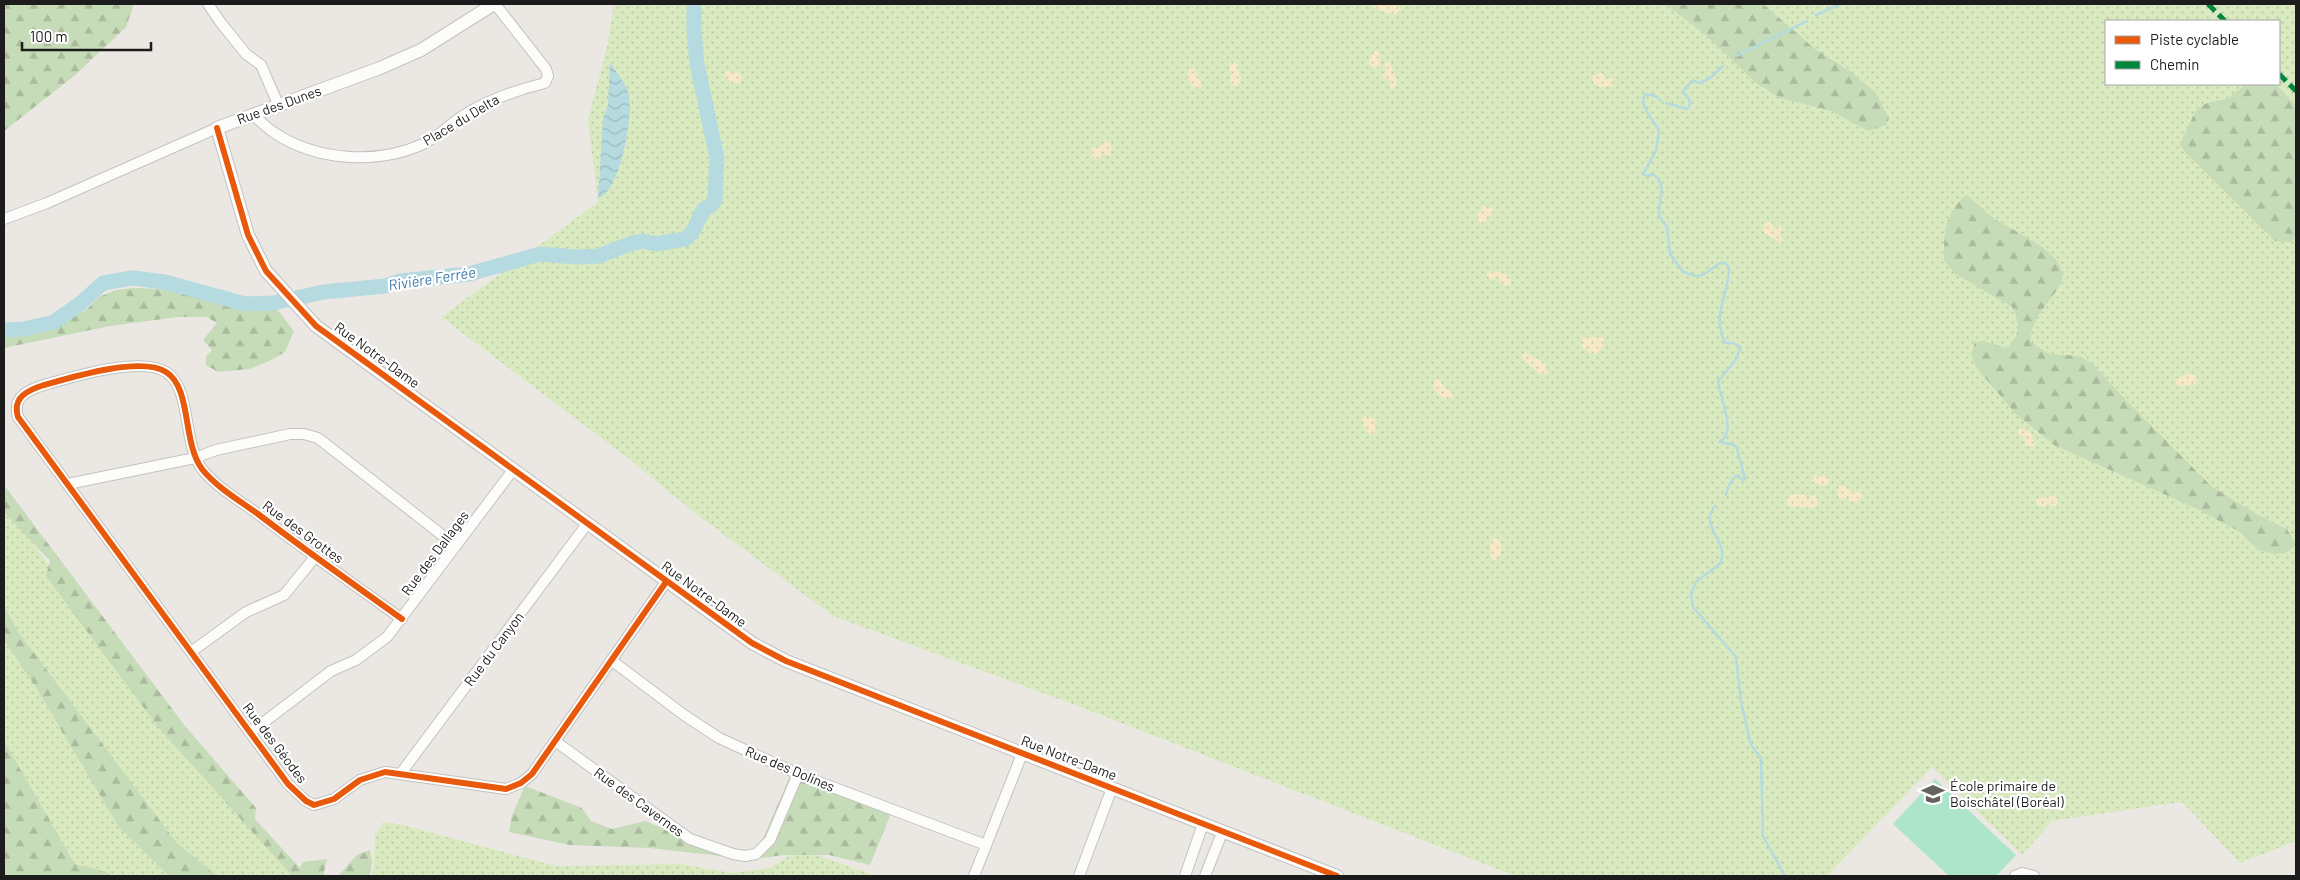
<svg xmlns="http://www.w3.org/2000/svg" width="2300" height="880" viewBox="0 0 2300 880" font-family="Barlow,sans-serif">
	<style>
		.grass { fill: url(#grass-dots); fill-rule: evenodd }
		.forest { fill: url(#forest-firs) }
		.sand { fill: url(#sand-dots) }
		.pitch { fill: #ace5ca }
		.water { fill: url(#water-waves) }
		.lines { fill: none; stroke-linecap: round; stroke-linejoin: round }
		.stream { stroke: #b5dae0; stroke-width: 2.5 }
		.river { stroke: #b5dae0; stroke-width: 15 }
		.minor-casing { stroke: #c3c2c0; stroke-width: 12 }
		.tertiary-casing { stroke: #c3c2c0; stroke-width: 14 }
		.minor { stroke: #fcfcfb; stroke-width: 10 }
		.tertiary { stroke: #fcfcfb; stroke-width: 12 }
		.quiet { stroke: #00873e; stroke-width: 5; stroke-dasharray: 10 5; stroke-linecap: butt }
		.cycleway-casing { stroke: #fff; stroke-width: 9 }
		.cycleway { stroke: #e8590c; stroke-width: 6 }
		.labels { text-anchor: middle; stroke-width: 4.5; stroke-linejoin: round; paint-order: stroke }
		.street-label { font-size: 14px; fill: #1c1c1c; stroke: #fff }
		.poi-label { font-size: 14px; fill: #1c1c1c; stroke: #fff; text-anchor: start }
		.water-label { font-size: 15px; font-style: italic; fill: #407aa9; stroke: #fff }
	</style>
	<defs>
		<pattern id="grass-dots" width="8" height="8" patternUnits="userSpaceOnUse" patternTransform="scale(1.25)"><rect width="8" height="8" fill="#d9eac0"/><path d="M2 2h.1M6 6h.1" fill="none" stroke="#bac8a4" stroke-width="1.8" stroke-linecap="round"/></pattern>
		<pattern id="forest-firs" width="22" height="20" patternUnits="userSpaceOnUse" patternTransform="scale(1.25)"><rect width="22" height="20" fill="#c6dbb7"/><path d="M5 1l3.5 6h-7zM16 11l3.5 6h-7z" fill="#aabb9d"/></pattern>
		<pattern id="sand-dots" width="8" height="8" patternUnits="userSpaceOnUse" patternTransform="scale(1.25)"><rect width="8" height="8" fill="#f6e9c6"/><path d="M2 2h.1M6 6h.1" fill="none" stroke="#d2c7aa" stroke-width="1.8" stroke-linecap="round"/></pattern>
		<pattern id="water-waves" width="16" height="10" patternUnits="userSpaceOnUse" patternTransform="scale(1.25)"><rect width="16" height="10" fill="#b5dae0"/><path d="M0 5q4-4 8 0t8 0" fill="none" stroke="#9bbac0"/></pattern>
	</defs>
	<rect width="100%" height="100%" fill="#ebe8e4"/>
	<path class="grass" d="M614,4h1682v837l-56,22 -58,-61 -130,19 -30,34 -90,-88 -105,109h-312l-440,-171 -242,-89 -138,-103 -66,-54 -188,-142 157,-115 -10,-82 19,-73zM2106,21h173v63h-173z
		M4,500l120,176 179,200h-299z
		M384,822l19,3 153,41 125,-2 51,9 38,-5 30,-19 76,27h-503l2,-42z"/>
	<path class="forest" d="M4,4h130l-8,23 -52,49 -70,55z
		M1665,4h98l52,45 36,23 24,20 14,26 -3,7 -18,6 -37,-20 -50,-13 -25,-15 -51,-49z
		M2246,84h30l20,22v132l-6,4 -15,-1 -91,-90 -4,-7 15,-32 9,-8 25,-6z
		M1966,195c10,6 17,15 26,22 17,13 85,39 68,68 -10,18 -31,34 -29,57l18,12 30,2 14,8 28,31 90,91 45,28 31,15 9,16 -9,7 -13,2 -16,-4 -18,-18 -45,-24 -141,-63 -38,-31 -38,-44 -7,-15 4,-13 8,-1 23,7c14,-10 15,-27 6,-41l-58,-34 -10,-13c0,-28 0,-45 22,-65z
		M134,288c23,0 46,3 69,9 30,7 42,16 74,12l17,22 -9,21 -16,9 -20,8 -31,3 -12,-7v-9l6,-6 -9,-10 14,-17 -10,-6h-29l-68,9 -106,22v-14l41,-5 41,-19 13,-13 17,-7z
		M4,485l181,241 71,82 -1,11 45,49 3,-6 24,-3 -4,17h-31l-134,-149 -112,-151 4,-15 -46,-49z
		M4,606l15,27 157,209 41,34h-48l-50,-49 -82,-138 -33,-49z
		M4,741l71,123 31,8 7,4h-109z
		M794,767l100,39 -24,59 -41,-10h-46l-29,4z
		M525,786l57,22 9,13 21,8 33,-8 93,37 -88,-10 -80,-3 -61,-13 3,-17z
		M370,850l2,11 -2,15h-32l19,-21z"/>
	<path class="sand" d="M1374,4h25l2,6 -7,5c-5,-2 -17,-5 -20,-8z
		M1374,51h5l1,14 -4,4 -8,-6z
		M1389,61l8,19 -1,5 -3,3 -4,-1 2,-7 -6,-1 -3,-4 4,-3 -1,-9z
		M1232,62l5,2 4,15 -3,7 -6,-1 -2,-4 1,-7 -2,-9z
		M1194,68l8,17 -2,4 -8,-3 -5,-8 2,-8z
		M726,71l15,3 1,4 -2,5h-9l-6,-7z
		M1601,73l3,2v5l6,-2 3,1v7l-12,1 -8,-3 -1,-8z
		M1107,141l4,4v10h-5l-3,-4 -3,7 -5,1 -4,-6 1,-4 8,-2z
		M1483,206l9,2 2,5 -6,4 -3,5 -4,1 -5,-5z
		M1766,222h5l4,8 3,-5 3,1 1,4 -3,5 5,5 -1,4 -19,-11 -1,-4z
		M1491,271l14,2 6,7 -1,5h-8l-5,-10 -4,4 -6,-1v-5z
		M1588,337h12l4,2v7l-8,8h-5l-9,-7v-8z
		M1525,352l21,12 1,10h-7l-19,-17z
		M2189,373l7,3 1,4 -2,4 -12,2 -7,-2v-5z
		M1435,379h4l5,8 8,5 1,6c-10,2 -16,-3 -20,-12z
		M1365,416l10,3v15h-6l-7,-11v-5z
		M2019,428l13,5v5l3,5 -1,3h-8l-2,-9 -6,-3z
		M1815,475l5,2 4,-2 5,4 -1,5 -7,2 -4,-4h-6z
		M1839,486h6l6,5 11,2 1,3 -7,7 -7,-2 -1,-6 -3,4 -6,-1 -2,-8z
		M1792,494l13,1 3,6 2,-5 6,-1 2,11 -6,2 -23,-2 -2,-2v-6z
		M2051,496l7,2 -2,9 -9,-3 -4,3 -6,-2 -1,-6z
		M1493,538l6,1c4,8 4,16 -4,21l-4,-2 -1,-12z"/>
	<path class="pitch" d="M1935,779l81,76 -20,21h-47l-56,-52z"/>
	<path class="water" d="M610,62c5,9 15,20 18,30 7,19 -8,102 -30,106l5,-79 5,-14z"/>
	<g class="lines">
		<path class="stream" d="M1816,15l24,-11
			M1736,56l71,-35
			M1660,100l-4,-4 -11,-2c-7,12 9,26 14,37l-3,20 -13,23 4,2 6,-2c15,11 5,26 6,42l8,11 3,27 13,18 14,4 6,-1 17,-12h5l4,5c0,28 -18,44 -4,75h8l8,4 -6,14 -17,20c1,12 15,44 7,56 -1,2 -4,3 -5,5l14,3 3,3 8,31 -2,1 -5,-5c-6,3 -11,13 -12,20
			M1666,103l21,6c7,-7 0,-12 -4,-18l10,-11 6,3 11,-5 13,-12
			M1715,506c-12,14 0,26 6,41 2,4 1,11 0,16l-24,18 -6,12 2,14 43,50 5,45 10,43 10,13 2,78 22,40"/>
		<path class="river" d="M4,330l20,-1 30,-7 27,-19 22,-20 29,-5 33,4 80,22 28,-1 51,-11 61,-6 16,-5 68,-7 71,-20 37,3 22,-1 33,-13 11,-2 13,3 29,-5 7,-6 11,-23 7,-4 5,-6 2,-42 -20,-94 -3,-33v-27"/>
		<defs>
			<path id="minor" d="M208,4l13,19 25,31 15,11 17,39
				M253,115c6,5 13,12 20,17 43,29 104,33 150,12 15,-7 27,-20 41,-29 26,-16 52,-25 81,-32l3,-7 -2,-7 -51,-65
				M4,219l43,-16 170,-75
				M68,484l127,-26 21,-8 74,-16h14l14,4 138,108
				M402,619c-49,-35 -97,-69 -144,-105 -18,-13 -42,-27 -56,-45 -20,-27 -10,-81 -36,-97 -25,-16 -94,5 -122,13 -16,5 -32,12 -26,32l270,367 18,17 8,4 20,-6 26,-19 25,-8 121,17 15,-6 11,-9 134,-192
				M191,652l55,-40 38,-17 31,-38
				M611,660l73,55 35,23 79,36 188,71
				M251,732l80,-61 25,-11 31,-23 126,-167
				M555,741l135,98 43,15 12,2 11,-2 14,-14 28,-66
				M401,773l186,-249
				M974,876l48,-122
				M1079,876l33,-88
				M1185,876l18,-52
				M1205,876l17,-43
				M2015,876l7,-3 12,3"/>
			<path id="tertiary" d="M494,4l-73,46 -41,18 -163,60 31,107 18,36 50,55 436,317 34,18 551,215"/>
		</defs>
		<use href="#minor" class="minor-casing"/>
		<use href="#tertiary" class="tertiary-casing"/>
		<use href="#minor" class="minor"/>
		<use href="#tertiary" class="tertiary"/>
		<path class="quiet" d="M2208,4l17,17
			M2279,74l17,17"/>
		<defs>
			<path id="cycleway" d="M217,128l31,107 18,36 50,55 436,317 34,18 551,215
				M402,619c-49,-35 -97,-69 -144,-105 -18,-13 -42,-27 -56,-45 -20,-27 -10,-81 -36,-97 -25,-16 -94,5 -122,13 -16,5 -32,12 -26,32l270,367 18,17 8,4 20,-6 26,-19 25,-8 121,17 15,-6 11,-9 134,-192"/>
		</defs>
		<use href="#cycleway" class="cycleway-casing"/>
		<use href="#cycleway" class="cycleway"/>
	</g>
	<defs>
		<symbol id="school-bare" viewBox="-9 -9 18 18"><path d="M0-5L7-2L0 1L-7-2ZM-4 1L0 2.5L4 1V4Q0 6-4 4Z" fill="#646362" stroke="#fff" stroke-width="2.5" paint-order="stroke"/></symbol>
	</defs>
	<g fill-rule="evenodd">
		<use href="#school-bare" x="1917" y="778" width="32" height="32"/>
	</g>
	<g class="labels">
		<g class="street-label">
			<text transform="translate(279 105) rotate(-20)" y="5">Rue des Dunes</text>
			<text transform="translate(461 120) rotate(-31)" y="5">Place du Delta</text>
			<text transform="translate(377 355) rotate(36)" y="5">Rue Notre-Dame</text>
			<text transform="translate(303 532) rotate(36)" y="5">Rue des Grottes</text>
			<text transform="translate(435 553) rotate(-53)" y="5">Rue des Dallages</text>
			<text transform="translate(704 594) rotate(36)" y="5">Rue Notre-Dame</text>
			<text transform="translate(494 649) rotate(-53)" y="5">Rue du Canyon</text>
			<text transform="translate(275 743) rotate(53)" y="5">Rue des Géodes</text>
			<text transform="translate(1069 758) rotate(21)" y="5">Rue Notre-Dame</text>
			<text transform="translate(790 769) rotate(23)" y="5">Rue des Dolines</text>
			<text transform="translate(639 802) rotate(36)" y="5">Rue des Cavernes</text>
		</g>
		<g class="poi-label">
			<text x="1950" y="791">École primaire de<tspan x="1950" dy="16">Boischâtel (Boréal)</tspan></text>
		</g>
		<g class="water-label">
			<text transform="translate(432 279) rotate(-9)" y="5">Rivière Ferrée</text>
		</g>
	</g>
	<rect width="2300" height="880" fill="none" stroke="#1c1c1c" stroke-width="10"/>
	<rect x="2105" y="20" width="175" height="65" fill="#ffffff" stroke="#a4a4a4"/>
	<rect x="2115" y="36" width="25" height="8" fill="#e8590c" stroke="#a4a4a4"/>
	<text x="2150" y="45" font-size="15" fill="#1c1c1c">Piste cyclable</text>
	<rect x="2115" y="61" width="25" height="8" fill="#00873e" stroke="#a4a4a4"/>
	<text x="2150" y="70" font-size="15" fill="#1c1c1c">Chemin</text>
	<path d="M22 42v8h129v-8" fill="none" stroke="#1c1c1c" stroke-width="2.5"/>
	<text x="30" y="42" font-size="15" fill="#1c1c1c" stroke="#ffffff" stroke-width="4" paint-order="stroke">100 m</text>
</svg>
